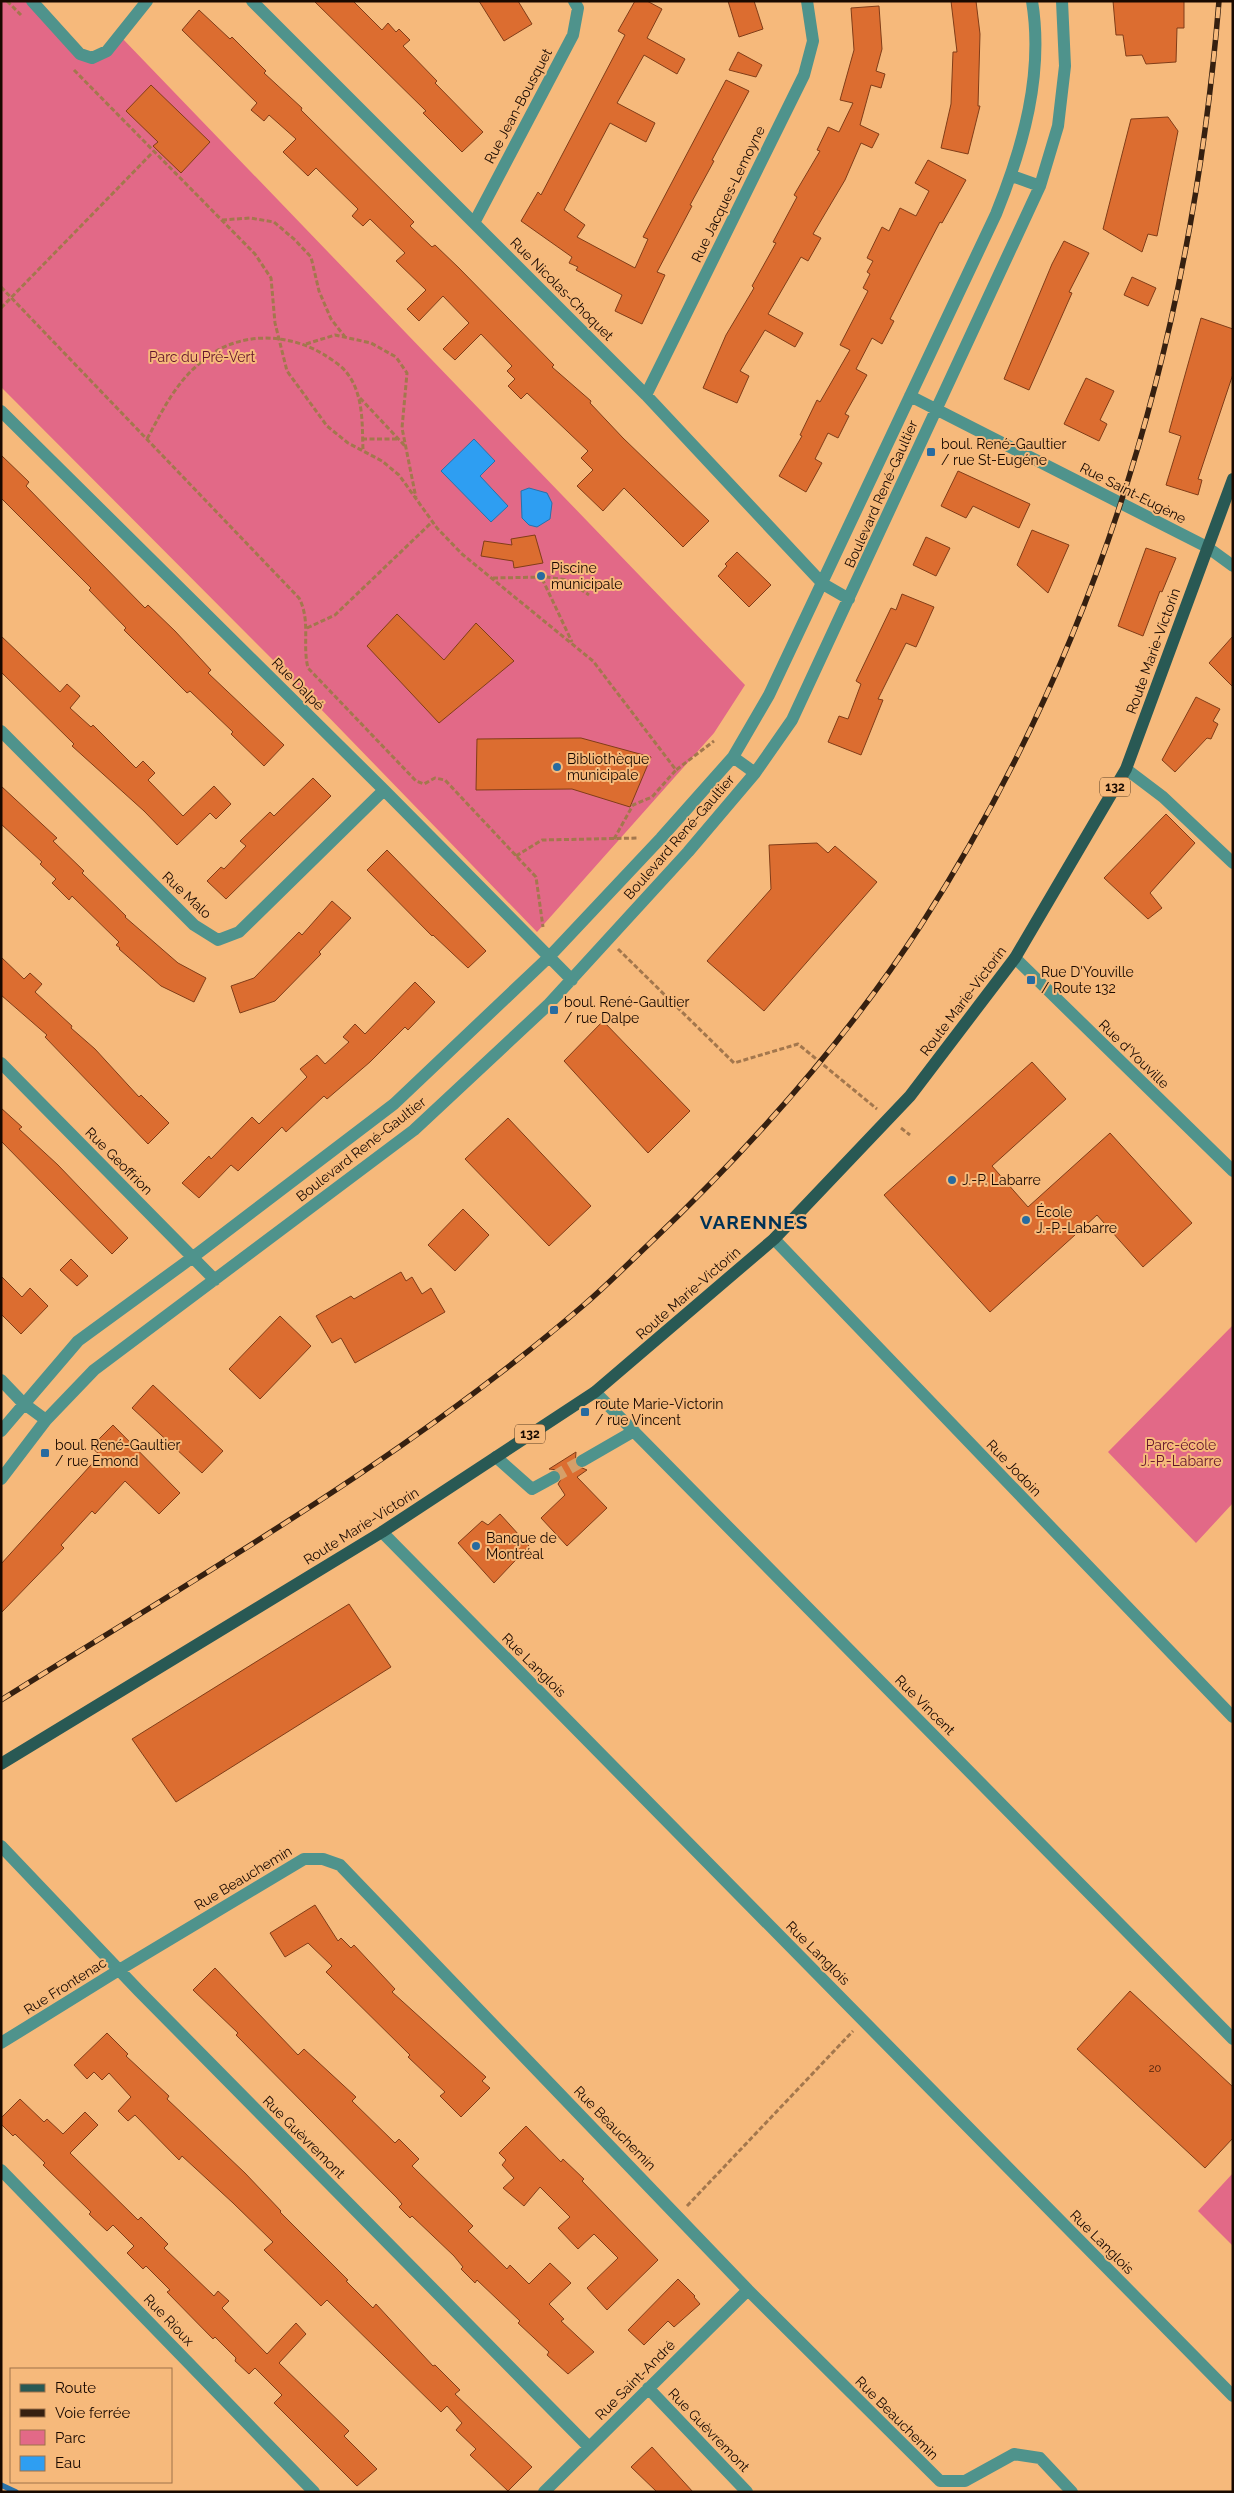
<svg xmlns="http://www.w3.org/2000/svg" width="1234" height="2493" viewBox="0 0 1234 2493" font-family="Raleway,sans-serif">
	<style>
		.green { fill: #e26987 }
		.water { fill: #2e9ef2; stroke: #2871a9 }
		.lines { fill: none; stroke-linecap: round; stroke-linejoin: round }
		.stream { stroke: #2871a9; stroke-width: 5.5 }
		.building { fill: #dc6d30; stroke: #813d18 }
		.minor-tunnel { stroke: #d59f69; stroke-width: 12; stroke-dasharray: 12 6; stroke-linecap: butt }
		.path { stroke: #a3774d; stroke-width: 3; stroke-dasharray: 5 2.5; stroke-linecap: butt }
		.minor { stroke: #4f938c; stroke-width: 12 }
		.major { stroke: #295954; stroke-width: 12 }
		.rail-casing { stroke: #362010; stroke-width: 5.5 }
		.rail { stroke: #f6b97b; stroke-width: 4; stroke-dasharray: 11; stroke-linecap: butt }
		.poi-dot { fill: #276ba0; stroke: #f6b97b; stroke-width: 2 }
		.labels { text-anchor: middle; stroke-width: 4; stroke-linejoin: round; paint-order: stroke }
		.number-label { font-size: 11px; fill: #4a220c }
		.shield { fill: #f6b97b; stroke: #5b3e25; stroke-width: 1 }
		.shield-label { font-size: 12px; font-weight: bold; fill: #190900 }
		.street-label { font-size: 14px; fill: #190900; stroke: #f6b97b }
		.park-label { font-size: 14px; fill: #62142d; stroke: #f6b97b }
		.poi-label { font-size: 14px; fill: #190900; stroke: #f6b97b; text-anchor: start }
		.district-label { font-size: 19px; font-weight: bold; letter-spacing: 1px; fill: #003256; stroke: #f6b97b }
	</style>
	<rect width="100%" height="100%" fill="#f6b97b"/>
	<path class="green" d="M1,1h31l60,57 29,-21 624,648 -31,48 -177,199 -254,-262 -282,-283z
		M1233,1325v178l-37,40 -88,-91z
		M1233,2173v73l-35,-35z"/>
	<path class="water" d="M474,439l21,22 -15,15 28,30 -17,16 -50,-51z
		M529,488l18,5 5,10 -2,16 -13,8 -8,-2 -7,-7 -1,-27z"/>
	<g class="lines">
		<path class="stream" d="M1,2485l15,7"/>
	</g>
	<path class="building" d="M314,1h39l29,29 6,-7 8,9 3,-3 11,11 -7,6 34,35 -2,2 48,49 -21,20 -39,-39 3,-2z
		M479,1h39l14,23 -28,17z
		M635,1h12l15,8 -15,29 38,21 -8,15 -33,-19 -27,48 38,20 -9,19 -36,-19 -46,87 21,15 -8,12 58,31 13,-29 -5,-2 83,-157 23,11 -37,69 2,1 -24,44 2,1 -35,66 8,3 -23,49 -27,-13 7,-16 -46,-25 2,-3 -9,-4 3,-6 -51,-36 17,-29 3,3 84,-160 -7,-4z
		M728,1h26l9,28 -24,8z
		M951,1h25l4,33 -2,72h2l-12,48 -27,-6 10,-44 2,-52h4z
		M1113,1h71v27h-7l-1,34 -30,2 -4,-9 -16,1 -3,-21h-7z
		M879,6l3,43 -6,22 9,3 -4,14 -10,-3 -11,40 19,9 -7,14 -11,-5 -16,37 -32,54 8,4 -13,23 -7,-4 -33,57 35,19 -8,14 -30,-17 -25,41 9,5 -12,27 -34,-15 23,-53 28,-47 -2,-2 24,-43 -3,-1 24,-45 -3,-2 26,-44 -3,-1 11,-23 11,5 14,-29 -13,-3 14,-50 -3,-42z
		M199,10l31,29 2,-2 34,34 -2,2 38,35 -1,2 113,112 -4,4 22,21 3,-2 24,23 95,97 -2,2 39,34 -1,2 33,35 86,83 -26,26 -59,-59 -21,23 -26,-25 16,-16 -12,-12 7,-7 -61,-58 -6,6 -13,-13 7,-7 -8,-8 5,-5 -31,-32 -26,26 -12,-11 26,-26 -26,-27 -24,25 -12,-12 19,-19 -30,-29 9,-8 -35,-34 -7,7 -11,-10 6,-7 -42,-41 -8,8 -25,-24 13,-13 -27,-24 -5,6 -13,-11 6,-7 -75,-73z
		M738,52l24,13 -6,12 -27,-7z
		M151,85l59,57 -29,31 -28,-27 5,-4 -32,-31z
		M1168,117l10,14 -21,105 -9,-2 -6,18 -39,-23 28,-110z
		M928,160l38,20 -24,43 -2,-1 -23,44 -27,53 4,2 -12,23 -10,-6 -16,31 11,6 -22,39 4,2 -11,22 -10,-5 -13,26 7,4 -16,29 -27,-16 23,-40 -2,-1 17,-35 3,2 30,-52 -10,-5 28,-54 -5,-3 7,-14 -3,-2 6,-11 -6,-3 15,-31 7,4 11,-23 16,8 13,-25 -14,-8z
		M1064,241l25,12 -20,39 3,1 -43,97 -25,-11 48,-115z
		M1132,277l24,11 -8,18 -24,-11z
		M1201,318l32,11v45l-35,105 4,1 -4,15 -32,-10 15,-49 -12,-4z
		M1086,378l28,13 -14,29 7,4 -8,17 -35,-17z
		M1,455l28,27 -3,4 68,70 51,52 3,-3 27,26 36,39 -3,3 76,72 -20,21 -33,-32 2,-2 -43,-41 -3,2 -63,-63 2,-2 -37,-38 2,-2 -90,-90z
		M958,471l72,33 -11,24 -46,-22 -7,12 -25,-12z
		M1032,530l37,15 -21,48 -31,-28z
		M535,535l8,28 -29,5 -1,-7 -32,-5 3,-15 28,4 -1,-6z
		M926,537l24,11 -14,28 -23,-11z
		M1146,548l30,10 -14,34 -2,-1 -17,45 -25,-10z
		M737,552l34,33 -22,22 -31,-31 9,-10 -2,-2z
		M902,594l32,13 -18,40 -10,-4 -28,56 5,1 -22,55 -33,-13 11,-26 9,3 13,-35 -5,-3 35,-73 5,2z
		M397,614l47,46 32,-37 38,38 -75,62 -72,-77z
		M1,636l59,56 7,-8 13,12 -10,12 21,19 2,-2 43,43 7,-7 12,12 -7,7 35,36 31,-30 17,18 -15,15 -6,-6 -33,32 -33,-34 -72,-65 2,-2 -73,-72z
		M1233,636v51l-24,-24z
		M1196,697l24,12 -7,12 5,3 -7,15 -4,-1 -32,34 -13,-12z
		M581,738l70,19 -21,50 -58,-18 -96,1 1,-51z
		M313,778l18,18 -105,103 -19,-18 14,-14 3,2 22,-23 -6,-5 30,-29 4,4z
		M1,786l56,52 -4,3 31,30 -2,2 44,43 -1,1 53,46 28,15 -12,24 -33,-16 -42,-37 1,-1 -4,-3 3,-3 -47,-46 -3,4 -17,-17 4,-4 -16,-15 2,-2 -41,-38z
		M1166,814l29,29 -45,50 12,15 -14,11 -44,-41z
		M817,843l11,10 7,-7 42,36 -113,129 -57,-50 64,-72 -2,-44z
		M387,850l99,101 -18,17 -35,-33 -1,1 -65,-66z
		M332,901l19,17 -32,34 2,2 -46,47 -35,12 -9,-27 23,-8 45,-46 3,3z
		M1,957l23,22 6,-6 12,11 -7,8 37,34 -1,2 24,21 44,48 2,-2 28,28 -21,21 -103,-107 2,-2 -46,-40z
		M415,982l20,20 -27,28 -3,-3 -35,35 -43,37 -3,-3 -38,36 -4,-5 -44,44 -7,-6 -32,33 -17,-15 27,-27 2,3 41,-42 7,7 48,-47 -7,-8 17,-14 8,9 24,-22 -6,-5 12,-13 10,10z
		M603,1021l87,90 -42,42 -84,-92z
		M1032,1062l34,37 -74,67 36,41 82,-74 82,90 -49,44 -46,-52 -107,97 -106,-117z
		M1,1108l21,19 -3,2 39,36 70,73 -16,16 -111,-113z
		M508,1118l83,88 -42,40 -84,-87z
		M463,1209l26,26 -34,36 -27,-26z
		M71,1259l17,17 -11,10 -17,-16z
		M401,1272l5,9 6,-4 10,17 9,-6 14,24 -90,51 -14,-25 -9,5 -16,-27 35,-20 3,3z
		M1,1276l21,21 8,-9 18,18 -27,28 -20,-20z
		M280,1316l31,30 -51,53 -31,-30z
		M153,1385l70,66 -21,22 -70,-65z
		M113,1425l67,68 -21,21 -34,-33 -30,33 -3,-3 -31,34 3,3 -63,65v-49l99,-109 -9,-8z
		M576,1452l-1,13 12,5 -10,7 30,31 -40,38 -26,-28 24,-23 -7,-11 4,-6 -1,-5 -3,-3 -9,-1z
		M500,1514l29,32 -35,37 -36,-40 24,-22 6,4z
		M349,1604l42,63 -215,135 -44,-63z
		M315,1905l23,36 3,-3 10,10 3,-3 41,44 -3,3 94,85 -4,4 8,7 -29,29 -21,-21 5,-4 -37,-35 2,-2 -84,-83 6,-6 -24,-23 -23,14 -15,-24z
		M215,1968l83,87 6,-6 52,48 -4,4 43,42 4,-4 20,20 -7,7 61,60 -5,5 39,38 3,-4 19,19 21,-21 21,20 -22,21 15,15 -3,2 33,31 -26,22 -21,-19 2,-3 -31,-29 2,-2 -43,-41 -2,3 -14,-14 2,-2 -9,-11 -42,-40 -2,2 -11,-11 3,-3 -5,-6 -161,-163 2,-2 -45,-43z
		M1130,1991l103,96v51l-28,30 -128,-119z
		M107,2033l21,21 -2,2 43,40 -2,3 78,74 36,38 -1,1 68,68 -2,1 27,27 3,-4 57,62 2,-1 25,25 -5,4 77,73 -24,24 -38,-36 6,-6 -20,-19 6,-7 -15,-17 -6,6 -114,-112 -6,6 -57,-56 9,-8 -40,-39 -51,-47 -3,4 -44,-45 -7,6 -10,-10 13,-14 -22,-24 -7,7 -8,-8 -7,7 -13,-14z
		M20,2099l24,23 3,-3 16,15 22,-22 13,13 -28,28 68,67 3,-3 27,27 -4,4 50,48 4,-5 11,10 -7,7 45,46 29,-31 10,11 -27,29 70,68 -5,5 33,33 -20,17 -83,-83 8,-8 -27,-27 -6,6 -14,-13 1,-3 -21,-21 -2,2 -46,-47 3,-2 -24,-24 -3,3 -16,-16 7,-7 -21,-21 -6,6 -18,-17 2,-2 -48,-47 2,-2 -30,-29 -2,2 -12,-12v-6z
		M526,2126l35,36 2,-3 21,20 -2,2 76,79 -51,50 -20,-22 31,-30 -24,-24 -16,15 -20,-21 12,-11 -30,-30 -16,19 -21,-18 11,-10 -12,-13 4,-5 -7,-7z
		M678,2279l17,17 -1,1 6,7 -26,23 -6,-6 -24,24 -16,-15z
		M652,2447l41,45h-36l-26,-25z"/>
	<g class="lines">
		<path class="minor-tunnel" d="M554,1477l28,-16"/>
		<path class="path" d="M7,1l14,14
			M74,70l181,184 16,24 4,45 12,48 40,55 21,17 34,18 17,14 38,53 25,26 131,107 83,109 38,-29
			M222,220l28,-2 24,4 21,18 16,17 8,34 12,28 14,18
			M1,287l298,311c12,23 3,46 9,70l108,113 8,3 11,-6 10,2 91,97 7,50
			M1,308l153,-157
			M306,344l29,-9 36,8 25,14 11,16 -5,55 14,70
			M360,398l45,48
			M147,439c17,-31 29,-58 58,-80 34,-28 83,-26 118,-5 8,5 19,12 24,19 17,22 15,52 16,77
			M362,439h35
			M539,572l33,70
			M493,578l54,-1 20,3 22,15
			M307,628l28,-13 97,-93
			M614,839l19,-34 19,-8 24,-27
			M516,856l26,-16 97,-2
			M618,949l116,114 64,-19 79,65
			M901,1128l9,7
			M687,2206l166,-175"/>
		<path class="minor" d="M32,1l48,53 12,4 15,-7 40,-50
			M252,1l394,394 177,189 26,15
			M1012,176l28,10
			M474,223l99,-188 5,-27 -4,-7
			M646,395l158,-320 9,-34 -6,-40
			M910,396l297,151 26,19
			M1,411l383,379 188,190
			M1,731l193,194 24,15 21,-8 145,-142
			M733,757l22,16
			M1126,769l37,28 70,66
			M1015,958l218,213
			M1,1063l214,217
			M774,1239l459,478
			M1,1380l22,23 23,17
			M595,1392l638,647
			M1,1431l77,-90 115,-84 201,-153 155,-147 112,-119 72,-81 36,-62 227,-481c27,-67 48,-140 36,-213
			M496,1457l36,32 22,-12
			M582,1461l52,-30
			M1,1479l45,-59 48,-50 320,-240 134,-125 140,-153 67,-79 37,-53 248,-534 18,-60 7,-60 -3,-65
			M382,1532l851,864
			M1,1846l138,145 450,456
			M1,2043l118,-73 185,-111h19l17,6 408,425 192,191h25l49,-27 26,4 32,34
			M1,2170l313,322
			M648,2388l99,104
			M544,2492l204,-202"/>
		<path class="major" d="M1,1764l381,-232 213,-140 179,-153 136,-143 105,-138 111,-189 107,-290"/>
		<defs>
			<path id="rail" d="M1,1700c199,-125 406,-242 584,-396 22,-19 43,-40 64,-60 101,-96 196,-202 272,-319 180,-279 271,-594 298,-924"/>
		</defs>
		<use href="#rail" class="rail-casing"/>
		<use href="#rail" class="rail"/>
	</g>
	<g class="poi-dot">
		<rect x="926" y="447" width="10" height="10" rx="2.5"/>
		<circle cx="541" cy="576" r="5"/>
		<circle cx="557" cy="767" r="5"/>
		<rect x="1026" y="975" width="10" height="10" rx="2.5"/>
		<rect x="549" y="1005" width="10" height="10" rx="2.5"/>
		<circle cx="952" cy="1180" r="5"/>
		<circle cx="1026" cy="1220" r="5"/>
		<rect x="580" y="1407" width="10" height="10" rx="2.5"/>
		<rect x="40" y="1448" width="10" height="10" rx="2.5"/>
		<circle cx="476" cy="1546" r="5"/>
	</g>
	<g class="labels">
		<g class="number-label">
			<text x="1155" y="2072">20</text>
		</g>
		<g class="shield">
			<rect x="1100" y="777.5" width="30" height="19" rx="4"/>
			<rect x="515" y="1424.5" width="30" height="19" rx="4"/>
		</g>
		<g class="shield-label">
			<text x="1115" y="791">132</text>
			<text x="530" y="1438">132</text>
		</g>
		<g class="street-label">
			<text transform="translate(518 106) rotate(-62)" y="5">Rue Jean-Bousquet</text>
			<text transform="translate(728 194) rotate(-64)" y="5">Rue Jacques-Lemoyne</text>
			<text transform="translate(562 289) rotate(45)" y="5">Rue Nicolas-Choquet</text>
			<text transform="translate(1133 493) rotate(27)" y="5">Rue Saint-Eugène</text>
			<text transform="translate(881 494) rotate(-66)" y="5">Boulevard René-Gaultier</text>
			<text transform="translate(1153 651) rotate(-70)" y="5">Route Marie-Victorin</text>
			<text transform="translate(298 684) rotate(45)" y="5">Rue Dalpé</text>
			<text transform="translate(679 837) rotate(-49)" y="5">Boulevard René-Gaultier</text>
			<text transform="translate(187 895) rotate(43)" y="5">Rue Malo</text>
			<text transform="translate(963 1001) rotate(-53)" y="5">Route Marie-Victorin</text>
			<text transform="translate(1134 1054) rotate(44)" y="5">Rue d'Youville</text>
			<text transform="translate(361 1149) rotate(-38)" y="5">Boulevard René-Gaultier</text>
			<text transform="translate(119 1161) rotate(45)" y="5">Rue Geoffrion</text>
			<text transform="translate(688 1293) rotate(-41)" y="5">Route Marie-Victorin</text>
			<text transform="translate(1014 1468) rotate(46)" y="5">Rue Jodoin</text>
			<text transform="translate(361 1526) rotate(-32)" y="5">Route Marie-Victorin</text>
			<text transform="translate(534 1665) rotate(45)" y="5">Rue Langlois</text>
			<text transform="translate(925 1705) rotate(45)" y="5">Rue Vincent</text>
			<text transform="translate(243 1878) rotate(-31)" y="5">Rue Beauchemin</text>
			<text transform="translate(818 1953) rotate(45)" y="5">Rue Langlois</text>
			<text transform="translate(65 1986) rotate(-32)" y="5">Rue Frontenac</text>
			<text transform="translate(615 2128) rotate(46)" y="5">Rue Beauchemin</text>
			<text transform="translate(304 2137) rotate(45)" y="5">Rue Guèvremont</text>
			<text transform="translate(1102 2242) rotate(45)" y="5">Rue Langlois</text>
			<text transform="translate(169 2320) rotate(46)" y="5">Rue Rioux</text>
			<text transform="translate(635 2380) rotate(-45)" y="5">Rue Saint-André</text>
			<text transform="translate(897 2418) rotate(45)" y="5">Rue Beauchemin</text>
			<text transform="translate(709 2430) rotate(46)" y="5">Rue Guèvremont</text>
		</g>
		<g class="park-label">
			<text x="202" y="362">Parc du Pré-Vert</text>
			<text x="1181" y="1450">Parc-école<tspan x="1181" dy="16">J.-P.-Labarre</tspan></text>
		</g>
		<g class="poi-label">
			<text x="941" y="449">boul. René-Gaultier<tspan x="941" dy="16">/ rue St-Eugéne</tspan></text>
			<text x="551" y="573">Piscine<tspan x="551" dy="16">municipale</tspan></text>
			<text x="567" y="764">Bibliothèque<tspan x="567" dy="16">municipale</tspan></text>
			<text x="1041" y="977">Rue D'Youville<tspan x="1041" dy="16">/ Route 132</tspan></text>
			<text x="564" y="1007">boul. René-Gaultier<tspan x="564" dy="16">/ rue Dalpe</tspan></text>
			<text x="962" y="1185">J.-P. Labarre</text>
			<text x="1036" y="1217">École<tspan x="1036" dy="16">J.-P.-Labarre</tspan></text>
			<text x="595" y="1409">route Marie-Victorin<tspan x="595" dy="16">/ rue Vincent</tspan></text>
			<text x="55" y="1450">boul. René-Gaultier<tspan x="55" dy="16">/ rue Emond</tspan></text>
			<text x="486" y="1543">Banque de<tspan x="486" dy="16">Montréal</tspan></text>
		</g>
		<g class="district-label">
			<text x="754" y="1229">VARENNES</text>
		</g>
	</g>
	<rect width="1234" height="2493" fill="none" stroke="#190900" stroke-width="5"/>
	<rect x="10" y="2368" width="162" height="115" fill="#f6b97b" stroke="#9e734a"/>
	<rect x="20" y="2384" width="25" height="8" fill="#295954" stroke="#9e734a"/>
	<text x="55" y="2393" font-size="15" fill="#190900">Route</text>
	<rect x="20" y="2409" width="25" height="8" fill="#362010" stroke="#9e734a"/>
	<text x="55" y="2418" font-size="15" fill="#190900">Voie ferrée</text>
	<rect x="20" y="2430" width="25" height="15" fill="#e26987" stroke="#9e734a"/>
	<text x="55" y="2443" font-size="15" fill="#190900">Parc</text>
	<rect x="20" y="2456" width="25" height="15" fill="#2e9ef2" stroke="#9e734a"/>
	<text x="55" y="2468" font-size="15" fill="#190900">Eau</text>
</svg>
